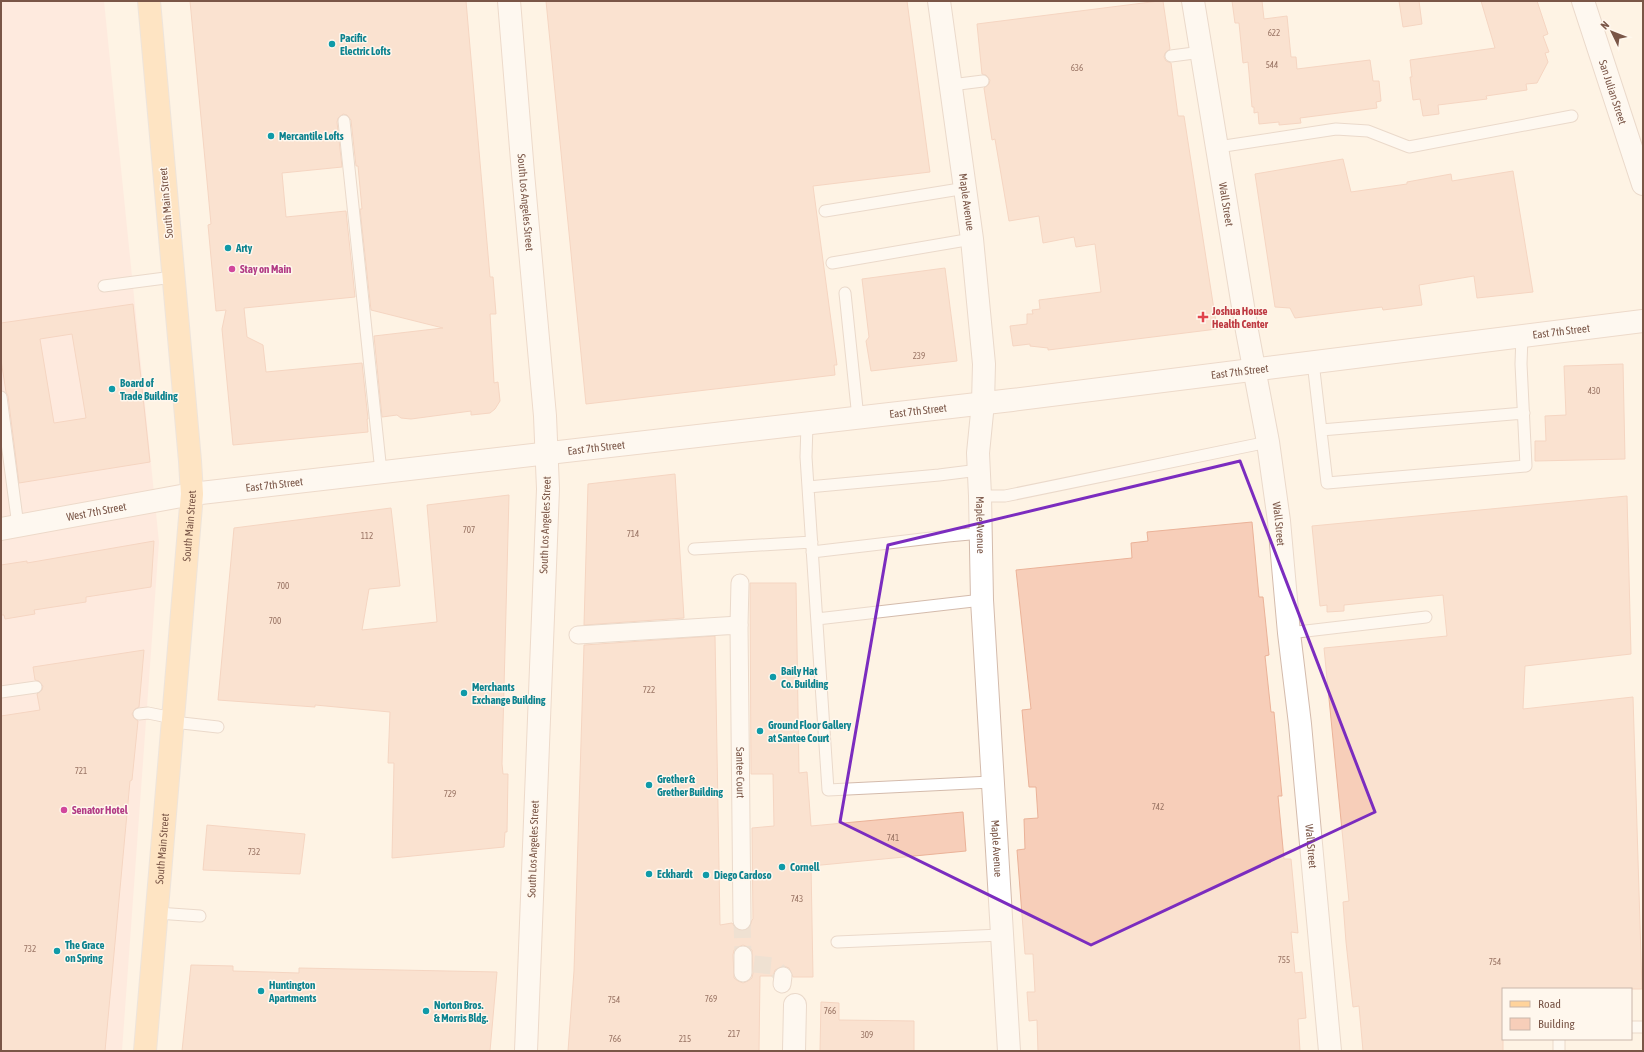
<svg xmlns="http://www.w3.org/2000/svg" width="1644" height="1052" viewBox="0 0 1644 1052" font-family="'Asap Condensed',sans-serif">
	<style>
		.commercial { fill: #ffe1d8 }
		.building { fill: #f7ceb9; stroke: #ebb298; fill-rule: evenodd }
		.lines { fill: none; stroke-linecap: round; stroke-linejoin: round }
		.pedestrian-tunnel { stroke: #ddccbd; stroke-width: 17; stroke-dasharray: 17 8; stroke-linecap: butt }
		.service-casing { stroke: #d4bbac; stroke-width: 13 }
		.pedestrian-casing { stroke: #d4bbac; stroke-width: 19 }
		.minor-casing { stroke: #d4bbac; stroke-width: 24 }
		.tertiary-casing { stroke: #d4bbac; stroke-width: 24 }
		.secondary-casing { stroke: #dabcab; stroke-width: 24 }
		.primary-casing { stroke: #dcd3cf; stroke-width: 24 }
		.service { stroke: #fff; stroke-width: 11 }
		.pedestrian { stroke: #fff; stroke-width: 17 }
		.minor { stroke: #fff; stroke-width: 22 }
		.tertiary { stroke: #fff; stroke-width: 22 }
		.secondary { stroke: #fff; stroke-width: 22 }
		.primary { stroke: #ffd39b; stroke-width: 22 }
		.marked { fill: none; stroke: #7b2cbf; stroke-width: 3; stroke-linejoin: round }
		.culture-dot { fill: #0f9aa8; stroke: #fff7ed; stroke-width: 1.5 }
		.hotel-dot { fill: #d1479c; stroke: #fff7ed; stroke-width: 1.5 }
		.health-dot { fill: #e0444e; stroke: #fff7ed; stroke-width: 1.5 }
		.labels { text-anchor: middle; stroke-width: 3; stroke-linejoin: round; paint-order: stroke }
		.number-label { font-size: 9px; fill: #997464 }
		.culture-label { font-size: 11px; font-weight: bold; fill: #0d838f; stroke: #fff7ed; text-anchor: start }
		.street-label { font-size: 11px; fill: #7a5647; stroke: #fff7ed }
		.hotel-label { font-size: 11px; font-weight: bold; fill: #b23c85; stroke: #fff7ed; text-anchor: start }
		.health-label { font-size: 11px; font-weight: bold; fill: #be3a42; stroke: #fff7ed; text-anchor: start }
	</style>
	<rect width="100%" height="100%" fill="#fef3e4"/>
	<path class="commercial" d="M1,1h103l55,541 -37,509h-121z"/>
	<path class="building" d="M190,1h276l24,276h3l3,37h-6l4,69 4,-1 2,19 -5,8 -5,4 -19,2v-4l-60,8 -10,-1 -4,-3 -15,2 -8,-81 69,-8 -72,-18 -11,-101h2l-4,-43h-2l-5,-46 -4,-5 -4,-1 -5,4 -1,4 5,45 -60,6 4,44 60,-6 9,86 -111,11 3,29 16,8 3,27 96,-9 6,56h-1l1,13 -135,13 -11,-116 4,-19 -10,1 -8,-86 3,-1 -4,-43z
		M546,1h361l23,171 -117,14 24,179h-3l1,10 -249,29z
		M1159,1h4l7,48 -5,4 -1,4 2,4 5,2 7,53h6l33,213 -169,21v-2l-18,-2v-2l-17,2 -3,-20 17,-2v-10h6l-1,-4 8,-1 -1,-9 62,-8 -6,-48 -19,3 -2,-10 -31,6 -4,-27 -30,5 -14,-82 -3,1 -8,-52 5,-4 1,-4 -4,-5 -4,-1 -5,-50z
		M1232,1h30l2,18 23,-3 4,41h5l1,12 73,-9 3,21h6l2,20 -5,1 1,6 -77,10 1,5 -22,2v-3l-20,2 -1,-12 -4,1v-6h-2l-4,-45 -5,1 -4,-40h-4z
		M1399,1h20l3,23 -19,3z
		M1481,1h56l11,33 -5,2 6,16 -4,1 3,9 -11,21 -11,1 1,6 -41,6 1,3 -49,6 1,9 -16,2 -3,-17 -7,1 -3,-23h2l-2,-17 85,-12z
		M1343,159l8,33 56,-8v-2l44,-8 1,7 61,-10 20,121 -56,6 -3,-22 -55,9 3,20 -39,5 -1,-3 -87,11 -5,-10 -15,-1 -20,-133z
		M945,268l12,93 -86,10 -5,-30 3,-4 -7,-58z
		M133,304l17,158 -131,21 -11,-87 -2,-4 -5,-32v-37zM72,334l14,84 -32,5 -14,-84z
		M1623,364l2,95 -90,2v-20h11l-1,-25 21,-1 -2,-49z
		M675,474l9,144 -100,7 4,-141z
		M509,495l-7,269 1,10h5l-1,58h-2l-1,15 -112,11 2,-95h-6l2,-51 -75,-7v2l-97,-7 16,-172 157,-20 9,78 -31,3 -7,41 75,-8 -10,-117z
		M1627,496l4,158 -106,12 -2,43 110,-12 9,292h-139v62h-140l-4,-45 -6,1 -7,-65 -3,-40 6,-1 -25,-253 123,-12 -4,-41 -99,10v6l-17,1v-7l-7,1 -8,-80z
		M1252,522l7,75h4l6,58 -4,1 6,56h3l8,84h-4l6,63h7l7,74 -7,-1 4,41 7,-1 4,46 -8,1 2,32h-262l-1,-31 -8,1 -2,-29h8l-2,-38h-8l-8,-104 8,-1 -1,-30 14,-1 -2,-31h-7l-7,-77 9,-1 -15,-139 116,-12 -1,-15 17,-2 -1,-9z
		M154,541l-3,46 -65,10v5l-52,8 1,4 -30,5 -1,-4h-3v-50l26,-4v2z
		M750,583h46l3,190 8,-1 4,54 152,-14 3,39 -155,15 2,111h-20l-4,-9 -5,-2 -9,4 -2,6h-13l-1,75h-191l6,-80 10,-326 131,-9 5,289 12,-2 5,7h10l3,-4 2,-6 1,-1 -1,-91 22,-2 -1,-52h-22zM743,945l5,2 4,3 1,23 -1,5 -4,3 -5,2 -5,-2 -4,-3 -1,-23 1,-5 4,-3z
		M144,650l-5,57 -4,2 -3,5 2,4 4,3 -6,59 -2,1 -25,270h-104v-335l39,-6 -3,-16 5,-4 1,-4 -4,-5 -4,-1 -2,-13z
		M207,825l98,9 -5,40 -97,-4z
		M191,965l42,1v5l66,2v-5l198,4 -7,79h-308z
		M821,1002l18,1v17l75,1v30h-94z"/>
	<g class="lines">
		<path class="pedestrian-tunnel" d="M742,921l1,34
			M754,964l19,2 10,10"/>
		<defs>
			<path id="service" d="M1171,56l31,-4
				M951,85l32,-4
				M344,121l37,351
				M1218,147l118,-18 32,2 41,16 163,-31
				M825,211l141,-23
				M832,263l140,-24
				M104,286l69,-9
				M845,293l13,125
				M1313,362l14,121 199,-17 -5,-102 1,-28
				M1,397l17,129
				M807,424l-1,33 22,333 163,-8
				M1321,430l203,-17
				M808,487l131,-12 40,-5
				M980,496h25l263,-54
				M694,549l118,-7
				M812,552l136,-16 33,-3
				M817,619l165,-19
				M1289,633l137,-16
				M1,692l35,-5
				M139,714l9,-1 25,5
				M173,722l45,5
				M157,913l43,3
				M837,942l164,-7
				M1631,1027h12
				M1559,1051v-12"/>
			<g id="pedestrian">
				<path d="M739,625l1,-42"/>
				<path id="s1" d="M578,635l161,-10 3,296"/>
				<path d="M743,955v18"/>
				<path d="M782,984l1,-8"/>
			</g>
			<g id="minor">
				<path id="s2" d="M1583,1l60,183"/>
				<path d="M794,1051l1,-46"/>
			</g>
			<g id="tertiary">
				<path id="s3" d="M939,1l33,238 12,125 -1,39 -5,50 2,43 2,104 27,451"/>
				<path id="s4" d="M1193,1l54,330 21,111 11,79 10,112 11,91 30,327"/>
			</g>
			<g id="secondary">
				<path id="s5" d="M509,1l14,172 22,243 3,73 -22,562"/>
				<path id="s6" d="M1,529l191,-35 820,-94 631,-79"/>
			</g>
			<g id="primary">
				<path id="s7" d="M145,1051l47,-557 -2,-33 -41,-460"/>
			</g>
		</defs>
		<use href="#service" class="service-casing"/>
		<use href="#pedestrian" class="pedestrian-casing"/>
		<use href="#minor" class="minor-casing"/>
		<use href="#tertiary" class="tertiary-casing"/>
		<use href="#secondary" class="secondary-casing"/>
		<use href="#primary" class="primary-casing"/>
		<use href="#service" class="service"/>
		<use href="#pedestrian" class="pedestrian"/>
		<use href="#minor" class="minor"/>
		<use href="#tertiary" class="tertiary"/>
		<use href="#secondary" class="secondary"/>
		<use href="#primary" class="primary"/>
	</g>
	<path d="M0 0H1644V1052H0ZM1240,461l135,351 -284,133 -251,-123 48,-277z" fill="#fef3e4" fill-opacity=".55" fill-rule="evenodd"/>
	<path class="marked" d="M1240,461l135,351 -284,133 -251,-123 48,-277z"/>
	<g class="culture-dot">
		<circle cx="332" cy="44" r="4"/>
		<circle cx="271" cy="136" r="4"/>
		<circle cx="228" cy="248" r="4"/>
		<circle cx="112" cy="389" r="4"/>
		<circle cx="773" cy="677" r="4"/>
		<circle cx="464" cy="693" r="4"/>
		<circle cx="760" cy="731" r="4"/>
		<circle cx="649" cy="785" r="4"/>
		<circle cx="782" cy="867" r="4"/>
		<circle cx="649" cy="874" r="4"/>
		<circle cx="706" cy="875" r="4"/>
		<circle cx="57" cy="951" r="4"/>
		<circle cx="261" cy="991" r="4"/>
		<circle cx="426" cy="1011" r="4"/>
	</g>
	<g class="hotel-dot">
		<circle cx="232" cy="269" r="4"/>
		<circle cx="64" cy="810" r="4"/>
	</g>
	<path class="health-dot" d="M1201 311h4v4h4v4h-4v4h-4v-4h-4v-4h4z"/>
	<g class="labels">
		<g class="number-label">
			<text x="1274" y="36">622</text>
			<text x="1272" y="68">544</text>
			<text x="1077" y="71">636</text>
			<text x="919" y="359">239</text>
			<text x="1594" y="394">430</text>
			<text x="469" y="533">707</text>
			<text x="633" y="537">714</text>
			<text x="367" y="539">112</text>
			<text x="283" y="589">700</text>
			<text x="275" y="624">700</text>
			<text x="649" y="693">722</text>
			<text x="81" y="774">721</text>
			<text x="450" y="797">729</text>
			<text x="1158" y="810">742</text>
			<text x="893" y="841">741</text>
			<text x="254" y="855">732</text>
			<text x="797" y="902">743</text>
			<text x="30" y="952">732</text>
			<text x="1284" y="963">755</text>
			<text x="1495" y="965">754</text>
			<text x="711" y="1002">769</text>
			<text x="614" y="1003">754</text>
			<text x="830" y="1014">766</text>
			<text x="734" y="1037">217</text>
			<text x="867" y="1038">309</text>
			<text x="615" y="1042">766</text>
			<text x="685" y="1042">215</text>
		</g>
		<g class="culture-label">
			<text x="340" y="42">Pacific<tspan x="340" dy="13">Electric Lofts</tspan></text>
			<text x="279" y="140">Mercantile Lofts</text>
			<text x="236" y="252">Arty</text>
			<text x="120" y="387">Board of<tspan x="120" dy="13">Trade Building</tspan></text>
			<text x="781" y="675">Baily Hat<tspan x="781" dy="13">Co. Building</tspan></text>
			<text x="472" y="691">Merchants<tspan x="472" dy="13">Exchange Building</tspan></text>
			<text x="768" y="729">Ground Floor Gallery<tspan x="768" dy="13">at Santee Court</tspan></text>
			<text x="657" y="783">Grether &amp;<tspan x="657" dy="13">Grether Building</tspan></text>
			<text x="790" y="871">Cornell</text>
			<text x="657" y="878">Eckhardt</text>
			<text x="714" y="879">Diego Cardoso</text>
			<text x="65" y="949">The Grace<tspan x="65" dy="13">on Spring</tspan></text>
			<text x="269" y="989">Huntington<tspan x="269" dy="13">Apartments</tspan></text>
			<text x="434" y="1009">Norton Bros.<tspan x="434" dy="13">&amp; Morris Bldg.</tspan></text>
		</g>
		<g class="street-label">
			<text dy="4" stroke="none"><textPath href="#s2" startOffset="96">San Julian Street</textPath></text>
			<text dy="4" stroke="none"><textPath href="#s5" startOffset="202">South Los Angeles Street</textPath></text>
			<text dy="4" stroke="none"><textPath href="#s3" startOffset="203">Maple Avenue</textPath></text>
			<text transform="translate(166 203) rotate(-95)" y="4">South Main Street</text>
			<text dy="4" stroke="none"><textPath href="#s4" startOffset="206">Wall Street</textPath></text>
			<text dy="4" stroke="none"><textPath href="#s6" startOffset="1573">East 7th Street</textPath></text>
			<text dy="4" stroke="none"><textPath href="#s6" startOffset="1249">East 7th Street</textPath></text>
			<text dy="4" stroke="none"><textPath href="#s6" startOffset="925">East 7th Street</textPath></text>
			<text dy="4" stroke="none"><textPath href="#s6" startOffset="601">East 7th Street</textPath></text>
			<text dy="4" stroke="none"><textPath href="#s6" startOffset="277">East 7th Street</textPath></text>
			<text dy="4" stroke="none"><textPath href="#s6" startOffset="97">West 7th Street</textPath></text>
			<text dy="4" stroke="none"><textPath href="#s4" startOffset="530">Wall Street</textPath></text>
			<text transform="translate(545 525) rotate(-88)" y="4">South Los Angeles Street</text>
			<text dy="4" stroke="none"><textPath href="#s3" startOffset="527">Maple Avenue</textPath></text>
			<text dy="4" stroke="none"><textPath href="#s7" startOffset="527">South Main Street</textPath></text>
			<text dy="4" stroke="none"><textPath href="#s1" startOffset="309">Santee Court</textPath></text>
			<text dy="4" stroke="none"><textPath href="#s4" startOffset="854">Wall Street</textPath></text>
			<text dy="4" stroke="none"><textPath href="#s3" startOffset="851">Maple Avenue</textPath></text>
			<text dy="4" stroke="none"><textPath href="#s7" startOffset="203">South Main Street</textPath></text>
			<text transform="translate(533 849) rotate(-88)" y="4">South Los Angeles Street</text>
		</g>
		<g class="hotel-label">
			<text x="240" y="273">Stay on Main</text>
			<text x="72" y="814">Senator Hotel</text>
		</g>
		<g class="health-label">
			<text x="1212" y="315">Joshua House<tspan x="1212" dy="13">Health Center</tspan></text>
		</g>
	</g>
	<rect width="1644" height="1052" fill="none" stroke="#7a5647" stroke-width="4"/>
	<rect x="1502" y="988" width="130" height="52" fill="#fff7ed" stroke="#cab7ab"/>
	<rect x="1510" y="1001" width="20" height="6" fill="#ffd39b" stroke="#cab7ab"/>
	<text x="1538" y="1008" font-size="12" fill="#7a5647">Road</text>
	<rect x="1510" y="1018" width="20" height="12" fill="#f7ceb9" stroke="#cab7ab"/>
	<text x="1538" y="1028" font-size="12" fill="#7a5647">Building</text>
	<g transform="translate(1612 32) rotate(313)" stroke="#fff7ed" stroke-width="3" paint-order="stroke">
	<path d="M0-3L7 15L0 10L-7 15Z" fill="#7a5647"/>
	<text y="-6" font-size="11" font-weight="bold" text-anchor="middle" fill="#7a5647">N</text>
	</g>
</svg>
